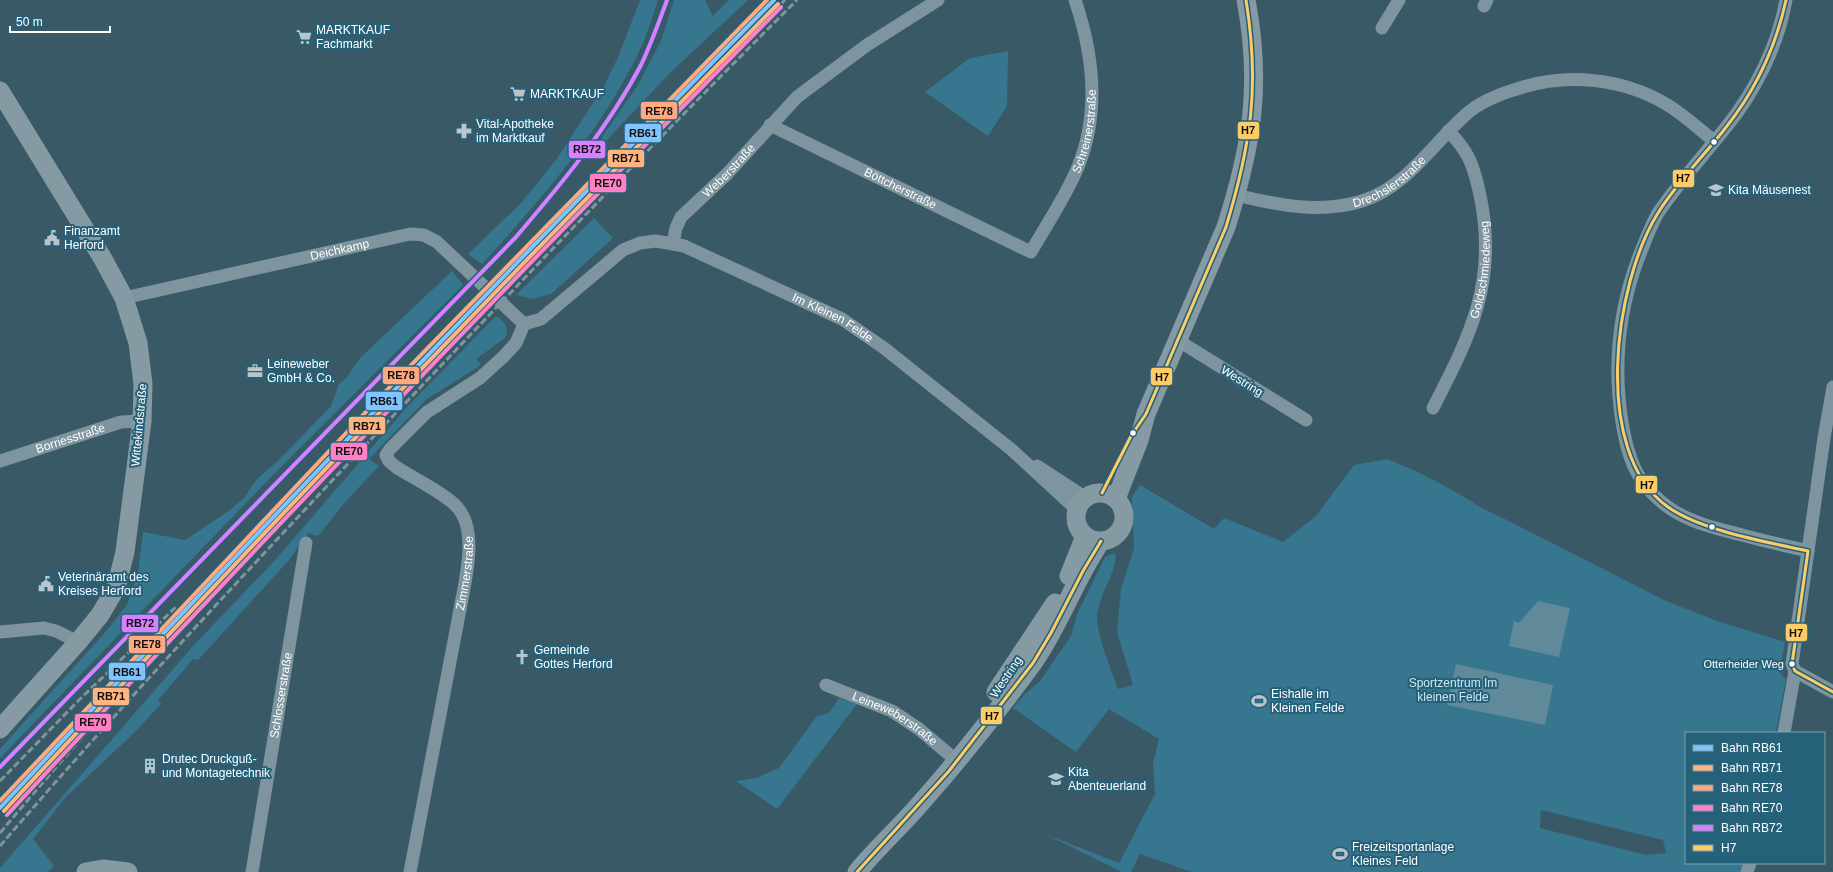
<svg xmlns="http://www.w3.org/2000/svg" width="1833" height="872" viewBox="0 0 1833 872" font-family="Arial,sans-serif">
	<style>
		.green { fill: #37768f; fill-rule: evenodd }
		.water { fill: #60899a }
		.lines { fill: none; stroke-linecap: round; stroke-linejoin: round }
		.street { stroke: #7e949e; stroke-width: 13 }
		.secondary { stroke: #859aa3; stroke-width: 19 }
		.rail { stroke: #7f959e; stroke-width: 3; stroke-dasharray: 7 3; stroke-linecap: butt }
		.bus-1-casing { stroke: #26617a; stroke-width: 6 }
		.bus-1 { stroke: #fdcc66; stroke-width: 3 }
		.rail-1-casing { stroke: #26617a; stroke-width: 7 }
		.rail-2-casing { stroke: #26617a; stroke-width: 7 }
		.rail-3-casing { stroke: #26617a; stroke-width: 7 }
		.rail-4-casing { stroke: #26617a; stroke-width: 7 }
		.rail-5-casing { stroke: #26617a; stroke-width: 7 }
		.rail-1 { stroke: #80c4ff; stroke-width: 4 }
		.rail-2 { stroke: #ffb580; stroke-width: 4 }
		.rail-3 { stroke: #ffa980; stroke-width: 4 }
		.rail-4 { stroke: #ff80c5; stroke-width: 4 }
		.rail-5 { stroke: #d880ff; stroke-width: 4 }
		.bus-dot { fill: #fff; stroke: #26617a; stroke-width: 1.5 }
		.labels { text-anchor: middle; stroke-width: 4; stroke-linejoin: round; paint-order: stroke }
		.bus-label { font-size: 11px; fill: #fff; stroke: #26617a; text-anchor: end }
		.poi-label { font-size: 12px; fill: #fff; stroke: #26617a; text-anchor: start }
		.street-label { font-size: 12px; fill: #fff; stroke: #26617a }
		.park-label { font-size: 12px; fill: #cce8f3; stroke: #26617a }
		.line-badge { stroke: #26617a; stroke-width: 1.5 }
		.pale-badge-label { font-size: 11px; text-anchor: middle; font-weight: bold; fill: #111 }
	</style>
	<rect width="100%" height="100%" fill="#395967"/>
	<path class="green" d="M640,0h18c-5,14 -9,29 -15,43 -38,84 -99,153 -161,221l-14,-10 53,-51 35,-43 48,-74 15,-31z
		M674,0h31l8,16 16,-16h19l-76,71 -69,73 -1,-7 36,-52 23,-44z
		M1008,51l-1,55 -19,30 -63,-44 45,-34z
		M594,218l19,20 -62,56 -18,5 -17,-4z
		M452,271l11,14 -189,189 -274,284v-9l109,-121 18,-23 11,-32 5,-41 42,8 45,-30 14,-12 13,-19 21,-18 53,-55 8,-22 8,-7 14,-20z
		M496,316c9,5 14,13 9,22l-29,21 5,6 -54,34 -58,60 10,7 -32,34 -29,36 -10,-3 -19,27 -91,100 -5,-1 -35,41 3,4 -25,27 -70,66 -33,42 21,27 -6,6h-48v-4l194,-223 83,-87 129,-150z
		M1387,459c24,9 54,24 77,38 14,8 21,14 37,20l165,84 54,21 65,20 -5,31 6,6 -10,54h-90v130h60l-2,9h-552l-52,-18 -9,18h-9l-77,-38 74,29 36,-69 -2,-30 6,-25 -50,-30 -33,43 -63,-44 11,-13 16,-14 31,-45 6,-22 28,-57 10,-4c4,16 -18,44 -18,65 1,22 14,50 21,71l15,-4 -16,-53 4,-43 13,-41 -2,-52 8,-11 74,44 10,-11 59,24 33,-26 38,-51zM1541,810l122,30 3,13 -20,2 -106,-27z
		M839,698l18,6 -80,105 -41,-28 20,-3 23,-10 38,-52 12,-3z"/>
	<path class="water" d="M1538,601l32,7 -11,49 -50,-11 5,-25 5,2z
		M1456,664l97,21 -8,40 -98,-20z"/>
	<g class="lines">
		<g class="street">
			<path d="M1786,0c-8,45 -30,90 -59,126 -23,29 -48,56 -69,87 -8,14 -14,31 -20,46 -20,54 -25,106 -16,163 3,18 7,38 17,54 7,12 18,23 29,31 22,16 48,21 74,28 22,6 44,11 66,16"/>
			<path d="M1484,6l3,-6"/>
			<path d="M1382,28l17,-28"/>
			<path id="s1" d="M770,125l261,127c16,-28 35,-56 47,-85 22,-54 15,-114 -3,-167"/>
			<path id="s2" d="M1236,195c41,10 85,19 126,6 47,-15 72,-60 108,-90 14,-11 33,-18 50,-23 48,-15 102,-10 146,16 17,10 33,25 48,37"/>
			<path id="s3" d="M673,243l3,-15 5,-11 46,-43 70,-77 70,-52 71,-45"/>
			<path id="s4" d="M124,298l286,-64 14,1 13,7 87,82"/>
			<path id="s5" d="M524,324l17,-5 82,-69 17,-7 16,-2 28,5 158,73 42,29 128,102 65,60"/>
			<path d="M1179,341l127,79"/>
			<path d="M1833,387l-9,51 -32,226 3,7 38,21"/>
			<path id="s6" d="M1433,408c38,-74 65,-127 47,-213 -6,-28 -11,-44 -32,-64"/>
			<path id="s7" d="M0,461l121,-39 21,-1"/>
			<path d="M1037,466l49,32"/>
			<path d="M0,632l44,-4 12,3 22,11"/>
			<path id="s8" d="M826,685l66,26 27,18 38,32"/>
			<path d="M1784,733l11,-62"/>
			<path id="s9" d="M252,872l54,-329"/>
			<path id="s10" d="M410,872l52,-273c5,-27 15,-70 -5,-92 -11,-13 -46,-30 -61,-40l-7,-6 -3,-6 4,-6 37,-37 53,-34 23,-21 13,-14 8,-19"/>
			<path d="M1747,872l3,-9"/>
		</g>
		<path class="secondary" d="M0,91l103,168 21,39 14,45 5,41 -1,37 -17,131 -9,36 -16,27 -22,27 -78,87
			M1076 517a24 24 0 1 1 48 0a24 24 0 1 1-48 0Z
			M1116,499l23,-59 7,-26 80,-187c26,-81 36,-143 20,-227
			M1069,576l16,-40
			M996,692l59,-89
			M86,872l17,-3 25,3
			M857,872c20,-24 42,-44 62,-67 40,-45 78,-93 114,-142 27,-38 41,-83 68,-122"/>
		<path class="rail" d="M0,781l80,-82 97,-93
			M0,833c106,-127 220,-246 333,-366 149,-157 300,-313 452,-467
			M0,846c116,-135 237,-264 358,-393 145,-153 290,-305 439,-453"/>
		<defs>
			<path id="bus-1" d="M1786,0c-10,46 -29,88 -59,126 -22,29 -49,55 -69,87 -44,70 -67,240 10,294 34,24 99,35 140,44
				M1102,493l29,-57 15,-22 80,-187c25,-83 34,-141 20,-227
				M1808,551l-16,113 3,7 38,21
				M857,872l92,-101 84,-108 18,-30 32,-62 18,-30"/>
		</defs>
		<use href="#bus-1" class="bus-1-casing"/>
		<use href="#bus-1" class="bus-1"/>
		<defs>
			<path id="rail-1" d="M0,808c254,-273 512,-543 774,-808"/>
			<path id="rail-2" d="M4,811c253,-273 511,-542 774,-807"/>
			<path id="rail-3" d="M0,801l380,-404 387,-397"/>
			<path id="rail-4" d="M7,815c254,-274 512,-543 774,-808"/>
			<path id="rail-5" d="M0,767l516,-530c46,-54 92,-109 125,-172 10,-21 18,-43 26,-65"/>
		</defs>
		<use href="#rail-1" class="rail-1-casing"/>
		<use href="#rail-2" class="rail-2-casing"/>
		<use href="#rail-3" class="rail-3-casing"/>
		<use href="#rail-4" class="rail-4-casing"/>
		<use href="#rail-5" class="rail-5-casing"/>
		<use href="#rail-1" class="rail-1"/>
		<use href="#rail-2" class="rail-2"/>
		<use href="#rail-3" class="rail-3"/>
		<use href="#rail-4" class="rail-4"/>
		<use href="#rail-5" class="rail-5"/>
	</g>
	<defs>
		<symbol id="supermarket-bare" viewBox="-9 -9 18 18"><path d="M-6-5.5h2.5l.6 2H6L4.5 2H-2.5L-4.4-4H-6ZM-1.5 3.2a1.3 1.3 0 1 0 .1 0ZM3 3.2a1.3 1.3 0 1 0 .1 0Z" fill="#bac5ca" stroke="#26617a" stroke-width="2.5" paint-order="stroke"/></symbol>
		<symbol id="pharmacy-bare" viewBox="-9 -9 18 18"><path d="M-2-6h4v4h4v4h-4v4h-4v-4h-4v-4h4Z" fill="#bac5ca" stroke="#26617a" stroke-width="2.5" paint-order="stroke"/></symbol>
		<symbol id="school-bare" viewBox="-9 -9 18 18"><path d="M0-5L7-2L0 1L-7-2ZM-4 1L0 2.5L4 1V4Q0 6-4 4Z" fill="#bac5ca" stroke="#26617a" stroke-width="2.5" paint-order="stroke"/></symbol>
		<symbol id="civic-bare" viewBox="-9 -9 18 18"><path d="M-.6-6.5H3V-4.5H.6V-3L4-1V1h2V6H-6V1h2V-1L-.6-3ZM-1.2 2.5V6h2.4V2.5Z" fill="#bac5ca" stroke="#26617a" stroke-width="2.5" paint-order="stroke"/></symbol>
		<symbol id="office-bare" viewBox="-9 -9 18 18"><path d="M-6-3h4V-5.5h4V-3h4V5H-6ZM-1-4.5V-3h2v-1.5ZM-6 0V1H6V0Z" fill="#bac5ca" stroke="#26617a" stroke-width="2.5" paint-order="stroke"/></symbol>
		<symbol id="church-bare" viewBox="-9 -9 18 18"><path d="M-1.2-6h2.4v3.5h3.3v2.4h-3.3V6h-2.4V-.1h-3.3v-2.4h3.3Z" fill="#bac5ca" stroke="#26617a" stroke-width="2.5" paint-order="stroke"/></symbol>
		<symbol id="stadium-bare" viewBox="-9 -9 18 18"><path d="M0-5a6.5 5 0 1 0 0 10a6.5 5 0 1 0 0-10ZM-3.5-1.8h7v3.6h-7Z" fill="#bac5ca" stroke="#26617a" stroke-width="2.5" paint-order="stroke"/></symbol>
		<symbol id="building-bare" viewBox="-9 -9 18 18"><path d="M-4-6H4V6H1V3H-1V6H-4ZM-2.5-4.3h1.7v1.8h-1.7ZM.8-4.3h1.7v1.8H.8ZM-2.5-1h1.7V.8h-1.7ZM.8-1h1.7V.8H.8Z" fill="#bac5ca" stroke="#26617a" stroke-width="2.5" paint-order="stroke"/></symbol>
	</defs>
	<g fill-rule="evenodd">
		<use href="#supermarket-bare" x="293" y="26" width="22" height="22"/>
		<use href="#supermarket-bare" x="507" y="83" width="22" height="22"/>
		<use href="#pharmacy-bare" x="453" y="120" width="22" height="22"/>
		<use href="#school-bare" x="1705" y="179" width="22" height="22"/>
		<use href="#civic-bare" x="41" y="227" width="22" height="22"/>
		<use href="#office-bare" x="244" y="360" width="22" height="22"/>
		<use href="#civic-bare" x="35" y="573" width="22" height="22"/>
		<use href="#church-bare" x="511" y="646" width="22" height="22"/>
		<use href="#stadium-bare" x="1248" y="690" width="22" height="22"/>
		<use href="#building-bare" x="139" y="755" width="22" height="22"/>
		<use href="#school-bare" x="1045" y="768" width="22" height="22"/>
		<use href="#stadium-bare" x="1329" y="843" width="22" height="22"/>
	</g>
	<g class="bus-dot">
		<circle cx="1714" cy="142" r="3.5"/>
		<circle cx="1133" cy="433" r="3.5"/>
		<circle cx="1712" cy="527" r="3.5"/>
		<circle cx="1792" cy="664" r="3.5"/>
	</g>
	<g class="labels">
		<g class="bus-label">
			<text x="1784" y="668">Otterheider Weg</text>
		</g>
		<g class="poi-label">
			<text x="316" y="34">MARKTKAUF<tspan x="316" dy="14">Fachmarkt</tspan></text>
			<text x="530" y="98">MARKTKAUF</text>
			<text x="476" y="128">Vital-Apotheke<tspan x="476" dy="14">im Marktkauf</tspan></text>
			<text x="1728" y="194">Kita Mäusenest</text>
			<text x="64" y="235">Finanzamt<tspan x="64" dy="14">Herford</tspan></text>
			<text x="267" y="368">Leineweber<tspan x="267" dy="14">GmbH &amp; Co.</tspan></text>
			<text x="58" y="581">Veterinäramt des<tspan x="58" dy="14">Kreises Herford</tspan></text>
			<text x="534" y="654">Gemeinde<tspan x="534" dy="14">Gottes Herford</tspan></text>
			<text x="1271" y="698">Eishalle im<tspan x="1271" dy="14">Kleinen Felde</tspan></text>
			<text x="162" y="763">Drutec Druckguß-<tspan x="162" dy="14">und Montagetechnik</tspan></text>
			<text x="1068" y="776">Kita<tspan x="1068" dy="14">Abenteuerland</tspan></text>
			<text x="1352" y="851">Freizeitsportanlage<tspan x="1352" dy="14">Kleines Feld</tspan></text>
		</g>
		<g class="street-label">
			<text dy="4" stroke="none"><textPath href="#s1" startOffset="424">Schreinerstraße</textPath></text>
			<text dy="4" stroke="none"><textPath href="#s3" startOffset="94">Weberstraße</textPath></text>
			<text dy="4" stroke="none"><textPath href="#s2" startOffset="161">Drechslerstraße</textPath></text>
			<text dy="4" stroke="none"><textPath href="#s1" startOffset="145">Böttcherstraße</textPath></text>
			<text dy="4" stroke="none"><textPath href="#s4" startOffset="221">Deichkamp</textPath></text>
			<text dy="4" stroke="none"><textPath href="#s6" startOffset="148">Goldschmiedeweg</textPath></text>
			<text dy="4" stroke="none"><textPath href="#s5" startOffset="353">Im Kleinen Felde</textPath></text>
			<text transform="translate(1242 381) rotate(32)" y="4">Westring</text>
			<text transform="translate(139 425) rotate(-85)" y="4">Wittekindstraße</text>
			<text dy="4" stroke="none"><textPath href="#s7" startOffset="74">Borriesstraße</textPath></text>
			<text dy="4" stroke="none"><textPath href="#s10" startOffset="304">Zimmerstraße</textPath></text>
			<text transform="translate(1006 677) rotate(-56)" y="4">Westring</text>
			<text dy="4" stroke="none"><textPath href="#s9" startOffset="179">Schlosserstraße</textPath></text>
			<text dy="4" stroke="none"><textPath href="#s8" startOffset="77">Leineweberstraße</textPath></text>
		</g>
		<g class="park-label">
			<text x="1453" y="687">Sportzentrum Im<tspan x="1453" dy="14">kleinen Felde</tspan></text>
		</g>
	</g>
	<g class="line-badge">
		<rect x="640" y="101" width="38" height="19" rx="4" fill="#ffa980"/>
		<rect x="1237" y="121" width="23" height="19" rx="4" fill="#fdcc66"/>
		<rect x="624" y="123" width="38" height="20" rx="4" fill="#80c4ff"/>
		<rect x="568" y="140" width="38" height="19" rx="4" fill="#d880ff"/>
		<rect x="607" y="149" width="38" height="19" rx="4" fill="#ffb580"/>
		<rect x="1672" y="169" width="23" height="19" rx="4" fill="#fdcc66"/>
		<rect x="589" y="173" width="38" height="20" rx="4" fill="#ff80c5"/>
		<rect x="382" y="366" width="38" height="19" rx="4" fill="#ffa980"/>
		<rect x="1150" y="367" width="23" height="19" rx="4" fill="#fdcc66"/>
		<rect x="365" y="391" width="38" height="20" rx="4" fill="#80c4ff"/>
		<rect x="348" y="416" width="38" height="19" rx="4" fill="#ffb580"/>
		<rect x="330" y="442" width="38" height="19" rx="4" fill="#ff80c5"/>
		<rect x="1635" y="475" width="23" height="19" rx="4" fill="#fdcc66"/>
		<rect x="121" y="614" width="38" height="19" rx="4" fill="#d880ff"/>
		<rect x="1785" y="623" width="23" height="19" rx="4" fill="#fdcc66"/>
		<rect x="128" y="635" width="38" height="19" rx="4" fill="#ffa980"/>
		<rect x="108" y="662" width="38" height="19" rx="4" fill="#80c4ff"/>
		<rect x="92" y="687" width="38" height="19" rx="4" fill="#ffb580"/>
		<rect x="980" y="706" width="23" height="19" rx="4" fill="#fdcc66"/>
		<rect x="74" y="713" width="38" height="19" rx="4" fill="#ff80c5"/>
	</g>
	<g class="pale-badge-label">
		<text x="659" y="115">RE78</text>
		<text x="1248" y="134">H7</text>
		<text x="643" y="137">RB61</text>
		<text x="587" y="153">RB72</text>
		<text x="626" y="162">RB71</text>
		<text x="1683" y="182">H7</text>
		<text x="608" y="187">RE70</text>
		<text x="401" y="379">RE78</text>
		<text x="1162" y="381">H7</text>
		<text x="384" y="405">RB61</text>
		<text x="367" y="430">RB71</text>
		<text x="349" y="455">RE70</text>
		<text x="1647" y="489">H7</text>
		<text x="140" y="627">RB72</text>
		<text x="1796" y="637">H7</text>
		<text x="147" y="648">RE78</text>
		<text x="127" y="676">RB61</text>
		<text x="111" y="700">RB71</text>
		<text x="992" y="720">H7</text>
		<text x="93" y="726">RE70</text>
	</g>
	<rect x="1685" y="732" width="140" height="132" fill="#26617a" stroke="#7da0af"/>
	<rect x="1693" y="745" width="20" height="6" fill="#80c4ff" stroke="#7da0af"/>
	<text x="1721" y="752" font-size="12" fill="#ffffff">Bahn RB61</text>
	<rect x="1693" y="765" width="20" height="6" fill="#ffb580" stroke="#7da0af"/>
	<text x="1721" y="772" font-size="12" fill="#ffffff">Bahn RB71</text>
	<rect x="1693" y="785" width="20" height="6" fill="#ffa980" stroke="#7da0af"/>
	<text x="1721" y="792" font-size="12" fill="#ffffff">Bahn RE78</text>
	<rect x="1693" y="805" width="20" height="6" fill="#ff80c5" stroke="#7da0af"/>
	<text x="1721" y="812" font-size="12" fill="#ffffff">Bahn RE70</text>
	<rect x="1693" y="825" width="20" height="6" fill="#d880ff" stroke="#7da0af"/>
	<text x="1721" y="832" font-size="12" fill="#ffffff">Bahn RB72</text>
	<rect x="1693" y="845" width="20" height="6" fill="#fdcc66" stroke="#7da0af"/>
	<text x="1721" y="852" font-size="12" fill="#ffffff">H7</text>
	<path d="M10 26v6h100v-6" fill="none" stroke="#ffffff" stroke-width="2"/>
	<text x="16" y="26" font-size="12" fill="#ffffff" stroke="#26617a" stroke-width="3" paint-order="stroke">50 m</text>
</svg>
